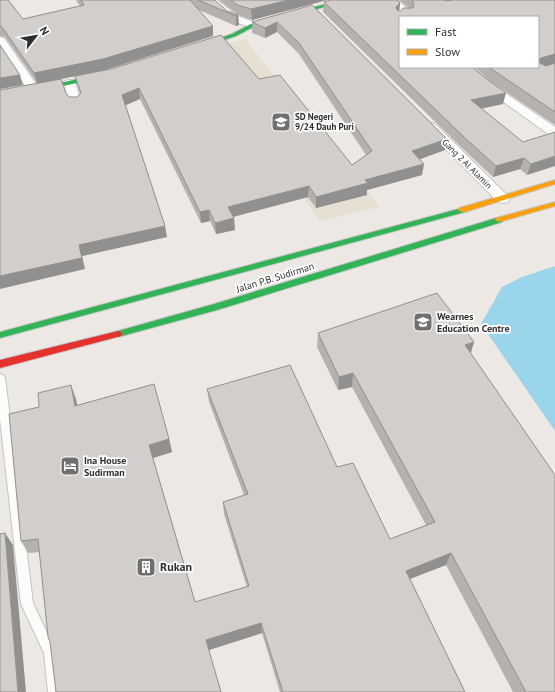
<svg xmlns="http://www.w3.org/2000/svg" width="555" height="692" viewBox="0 0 555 692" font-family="'PT Sans',sans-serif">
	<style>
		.education { fill: #e6e0d3 }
		.water { fill: #99d6ec }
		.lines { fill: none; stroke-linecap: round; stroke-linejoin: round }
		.lane-casing { stroke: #c5c4c5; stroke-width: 2 }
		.street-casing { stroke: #c5c4c5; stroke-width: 2 }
		.fast-casing { stroke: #c5c4c5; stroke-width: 2 }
		.slow-casing { stroke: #c5c4c5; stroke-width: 2 }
		.jam-casing { stroke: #c5c4c5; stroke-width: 2 }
		.lane { fill: #fcfcfb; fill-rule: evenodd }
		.street { fill: #fcfcfb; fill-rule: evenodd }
		.fast { fill: #30b455; fill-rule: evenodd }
		.slow { fill: #ff9f0a; fill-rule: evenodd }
		.jam { fill: #e5322d; fill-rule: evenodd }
		.wall { fill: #b4b1af }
		.shaded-wall { fill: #92908e }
		.building { fill: #d1cecb; stroke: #92908e }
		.labels { text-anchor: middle; stroke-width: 3.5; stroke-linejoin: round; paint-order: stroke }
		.far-poi-label { font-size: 9px; font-weight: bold; fill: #2e2e2e; stroke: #fff; text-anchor: start }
		.far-street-label { font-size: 9px; fill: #2e2e2e; stroke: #fff }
		.street-label { font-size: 10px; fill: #2e2e2e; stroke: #fff }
		.poi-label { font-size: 10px; font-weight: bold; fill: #2e2e2e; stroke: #fff; text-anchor: start }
		.near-poi-label { font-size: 12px; font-weight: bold; fill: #2e2e2e; stroke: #fff; text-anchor: start }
	</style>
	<rect width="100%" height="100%" fill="#ece8e4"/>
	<path class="education" d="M245,39l135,168 -60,14 -120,-170z"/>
	<path class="water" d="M555,266v165l-74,-107 21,-37 20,-10z"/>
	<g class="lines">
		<defs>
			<path id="lane" d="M0,374l3,1 2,3 28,225 23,49 4,40h-12l-4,-39 -23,-49 -21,-185z"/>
			<path id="street" d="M206,0h11l20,16 20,7 1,2 -5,3 -24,-8z
				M386,0h11l12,10 2,5 -1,2h-10v3l-3,-1 -1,-2 5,-4z
				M0,37l4,1 36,52 -2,2h-8l-2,-2 -28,-42z
				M460,67h13l16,15 66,45v10l-4,-1 -70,-50z
				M69,80l4,1 2,2 7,20 -2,3h-8l-2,-3 -7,-20 2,-2z
				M431,123l4,1 73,72 2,3 -2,3 -5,1 -5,-1 -71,-72 -2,-3 2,-3z"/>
			<path id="fast" d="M341,0h9l-95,26 -19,10 -39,13 -5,-1 40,-14 19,-10z
				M105,73l3,2 -1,1 -61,14 -46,7v-4l46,-7z
				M462,208l4,2 -1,2 -465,126v-6z
				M496,218h3l4,2 -1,2 -285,88 -99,27 -4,-3 4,-3 96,-27z"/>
			<path id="slow" d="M555,180v4l-90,28h-3l-4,-2 1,-2z
				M555,202v4l-56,16 -4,-2 1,-2z"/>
			<path id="jam" d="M118,331l3,1 1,2 -1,2 -121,32v-8z"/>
		</defs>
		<use href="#lane" class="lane-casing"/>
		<use href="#street" class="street-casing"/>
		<use href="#fast" class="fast-casing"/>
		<use href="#slow" class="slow-casing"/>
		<use href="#jam" class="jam-casing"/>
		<use href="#lane" class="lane"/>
		<use href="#street" class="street"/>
		<use href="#fast" class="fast"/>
		<use href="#slow" class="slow"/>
		<use href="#jam" class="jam"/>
	</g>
	<path class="wall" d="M0,0l23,19 57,-13 -4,-6h139l12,11 10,3 -18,-14h108l-75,20 -14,-5 1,10 -3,1 -37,-16 14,26 -108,34 -55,11 16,12 3,4h8l3,-3 -5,-18 184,3 93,86 14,-10 -67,-101 -22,-22 -12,6 -13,-5v-11l60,-17 135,134 -2,11 -26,9 3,16 -55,15v5l-51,13 -8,-11 -75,20 1,1 1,12 -19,4 -6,-13 -9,2 -61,-124 -15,6 42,132 -85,19 3,13 -48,-186 -32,-46 -5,-1z
		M399,0h156v125l-65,-44 -15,-14h63l-138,-50 103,87 -22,5 42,33 32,-10 -28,43 -7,-6 -27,8 -30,-28 -140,-137 1,-10 76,1 -1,7 2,1 8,-3z
		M318,333l156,9 -4,11 85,339h-42l-67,-127 -36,14 55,113h-185l-18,-59 -53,17 -159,-8 -10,-90 -12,1 -7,-12 55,-142 1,7 92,33 3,13 -19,6 42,144 52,-15 -23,-73 -1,-12 21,-7 -35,-93 -2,-13 130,78 53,72 36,-14 -74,-138 -14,3 -21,-43z"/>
	<path class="shaded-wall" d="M289,0h38l-75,20 -1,-11z
		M400,3l-1,10 -3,-6z
		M238,15l1,10 -3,1v-10z
		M277,22v10l-12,6v-10z
		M213,26v10l-108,34 -68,14 -3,-11z
		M555,54v10l-17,5v-8l3,-3z
		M20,75l3,10 -23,4v-11z
		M139,88l1,11 -16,7 -2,-11z
		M506,93l-3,11 -35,7 3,-11z
		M447,139l-2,11 -35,13 2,-12z
		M555,156v10l-28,9 4,-11z
		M524,158l-4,11 -27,8 3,-11z
		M424,164l-2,11 -55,15v5l-51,13v-11l49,-17z
		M309,186l-1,11 -79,21 -1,-11z
		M209,210l1,11 -9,2 -1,-11z
		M234,218l1,12 -19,4 -1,-11z
		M165,226l2,11 -85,19 3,13 -85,20v-13l79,-31z
		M474,342l-4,14 -5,-11z
		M353,373l-1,14 -14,3 1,-13z
		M71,385l5,14 4,21 -5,-14z
		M169,439l3,13 -19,6 -4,-13z
		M5,533l8,12 13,147h-8z
		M451,553l-5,12 -44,17 4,-11z
		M261,623l1,10 -53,17 -3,-10z"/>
	<path class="building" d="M0,0h8l15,19 61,-14 -3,-5h109l23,26 -110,33 -69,14 -32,-46 -2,-1z
		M198,0h17l12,11 11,4 -2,1z
		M231,0h58l-38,9 -14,-4z
		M331,0h66l3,3 -4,4 1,3 4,1 2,-3h10l1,-4 -2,-4h32l2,1 7,-1h102v54l-14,4 -3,3v-44h-138v50h72l11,9 23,17 -35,7 52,42 32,-10v24l-24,8 -7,-6 -28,8 -31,-28 -141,-136z
		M312,5l135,134 -35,12 12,13 -59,16 3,3 -52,14 -7,-11 -81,21 6,11 -19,5 -6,-13 -9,2 -61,-124 -17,7 43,131 -86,19 3,13 -82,18v-186l61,-11 5,14 3,4h8l4,-4 -6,-17 36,-7 110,-34 38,44 21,-4 72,90 20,-14 -73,-108 -22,-21 -12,6 -13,-6z
		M0,45l20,30 -20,3z
		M538,62l8,4 9,-3v49l-62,-42 -4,-3h49z
		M437,293l37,49 -9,3 90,130v217h-29l-75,-139 -45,18 59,121h-182l-22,-69 -55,17 15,52h-165l-6,-50 -2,-5 -10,-98 -17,2 -12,-127 30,-7 -1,-14 33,-8 4,21 79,-22 15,55 -20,6 46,157 54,-16 -26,-84 25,-8 -41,-105 83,-24 47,102 16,-4 37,76 45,-17 -82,-149 -14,4 -21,-44z
		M5,533l13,159h-18v-158z"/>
	<defs>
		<symbol id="school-square" viewBox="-11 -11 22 22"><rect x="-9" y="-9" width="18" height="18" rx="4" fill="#706f6e" stroke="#fff"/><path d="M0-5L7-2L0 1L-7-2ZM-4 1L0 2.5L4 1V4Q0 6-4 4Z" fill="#fff"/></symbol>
		<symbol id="university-square" viewBox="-11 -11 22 22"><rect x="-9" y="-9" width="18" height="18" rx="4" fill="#706f6e" stroke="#fff"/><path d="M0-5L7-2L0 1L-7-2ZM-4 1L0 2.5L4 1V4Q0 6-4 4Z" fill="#fff"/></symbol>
		<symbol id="hotel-square" viewBox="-11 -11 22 22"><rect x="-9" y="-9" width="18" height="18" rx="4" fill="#706f6e" stroke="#fff"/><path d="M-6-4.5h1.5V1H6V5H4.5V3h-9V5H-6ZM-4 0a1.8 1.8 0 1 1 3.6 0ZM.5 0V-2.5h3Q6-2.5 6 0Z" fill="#fff"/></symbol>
		<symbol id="building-square" viewBox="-11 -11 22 22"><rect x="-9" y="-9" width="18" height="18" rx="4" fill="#706f6e" stroke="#fff"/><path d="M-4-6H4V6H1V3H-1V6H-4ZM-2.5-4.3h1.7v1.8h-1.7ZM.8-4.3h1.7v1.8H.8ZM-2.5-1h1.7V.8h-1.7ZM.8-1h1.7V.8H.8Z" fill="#fff"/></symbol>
	</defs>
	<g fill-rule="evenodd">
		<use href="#school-square" x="270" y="111" width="22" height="22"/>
		<use href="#university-square" x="412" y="311" width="22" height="22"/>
		<use href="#hotel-square" x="59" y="455" width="22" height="22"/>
		<use href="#building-square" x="135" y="556" width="22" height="22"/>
	</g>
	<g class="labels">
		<g class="far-poi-label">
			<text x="295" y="120">SD Negeri<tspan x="295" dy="10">9/24 Dauh Puri</tspan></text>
		</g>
		<g class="far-street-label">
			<text transform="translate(467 164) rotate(45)" y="3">Gang 2 Al Alamin</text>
		</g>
		<g class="street-label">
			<text transform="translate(275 277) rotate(-17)" y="4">Jalan P.B. Sudirman</text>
		</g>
		<g class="poi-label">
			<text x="437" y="320">Wearnes<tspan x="437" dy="12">Education Centre</tspan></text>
			<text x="84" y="464">Ina House<tspan x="84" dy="12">Sudirman</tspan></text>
		</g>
		<g class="near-poi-label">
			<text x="160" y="571">Rukan</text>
		</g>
	</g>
	<rect x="399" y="16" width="140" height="52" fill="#ffffff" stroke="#ababab"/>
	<rect x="407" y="29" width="20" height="6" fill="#30b455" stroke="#ababab"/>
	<text x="435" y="36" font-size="12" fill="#2e2e2e">Fast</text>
	<rect x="407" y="49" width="20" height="6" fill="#ff9f0a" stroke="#ababab"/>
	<text x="435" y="56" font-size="12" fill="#2e2e2e">Slow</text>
	<g transform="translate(36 36) rotate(59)" stroke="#ffffff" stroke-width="3" paint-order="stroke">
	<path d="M0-3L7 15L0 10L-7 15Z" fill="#2e2e2e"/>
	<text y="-6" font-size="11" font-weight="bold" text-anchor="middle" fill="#2e2e2e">N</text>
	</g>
</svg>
